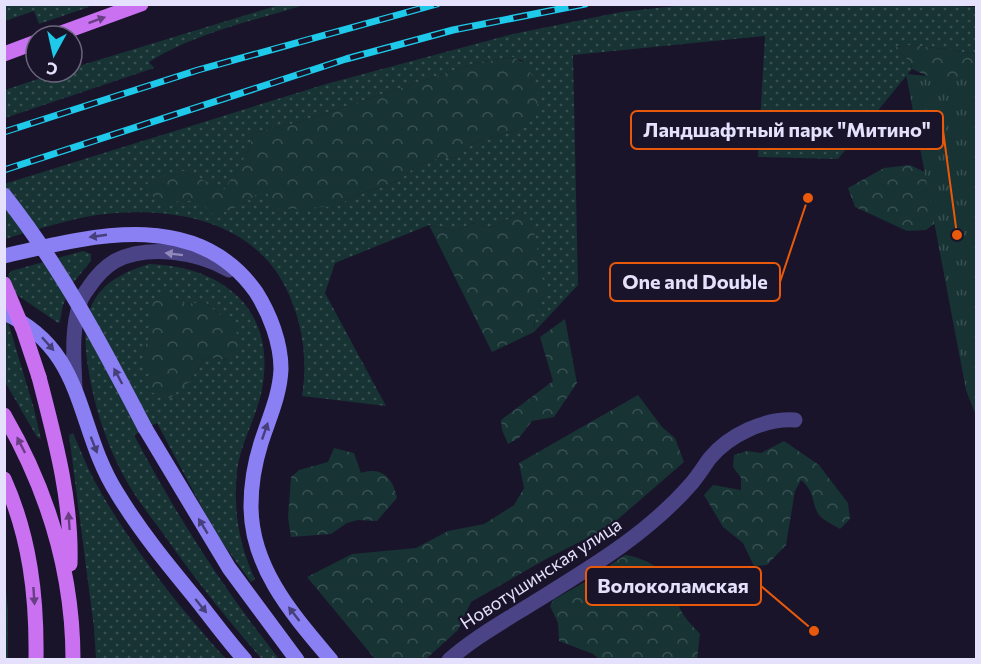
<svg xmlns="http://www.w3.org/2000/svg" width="981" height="664" viewBox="0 0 981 664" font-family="Commissioner,sans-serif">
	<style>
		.grass { fill: url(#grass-dots); fill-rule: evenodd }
		.forest { fill: url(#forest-crowns) }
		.park { fill: url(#park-tufts) }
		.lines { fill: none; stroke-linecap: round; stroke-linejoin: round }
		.minor { stroke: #4a4385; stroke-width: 15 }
		.tertiary { stroke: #4a4385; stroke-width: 15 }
		.secondary { stroke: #8a80f3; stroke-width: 15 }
		.primary { stroke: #ca71f2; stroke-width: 15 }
		.rail-casing { stroke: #1ec9ea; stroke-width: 7 }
		.rail { stroke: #19142a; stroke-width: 4.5; stroke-dasharray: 14; stroke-linecap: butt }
		.secondary-bridge { stroke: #8a80f3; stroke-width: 15 }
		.primary-bridge { stroke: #ca71f2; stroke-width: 15 }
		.oneway { fill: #693e84 }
		.oneway2 { fill: #463f7a }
		.oneway3 { fill: #908abb }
		.labels { text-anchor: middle; stroke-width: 4.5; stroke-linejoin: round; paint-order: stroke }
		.street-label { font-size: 18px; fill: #e5e0fc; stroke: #19142a }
		.leader { fill: none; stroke: #e8590c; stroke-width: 2 }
		.callout-dot { fill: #e8590c; stroke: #19142a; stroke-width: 2 }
		.callout { fill: #19142a; stroke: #e8590c; stroke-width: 2 }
		.callout-label { font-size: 20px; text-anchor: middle; font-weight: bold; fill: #e5e0fc }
	</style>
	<defs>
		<pattern id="grass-dots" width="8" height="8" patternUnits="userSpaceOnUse" patternTransform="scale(1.5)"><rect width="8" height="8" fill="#173334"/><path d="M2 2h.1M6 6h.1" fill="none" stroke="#395052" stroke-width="1.8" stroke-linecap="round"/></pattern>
		<pattern id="forest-crowns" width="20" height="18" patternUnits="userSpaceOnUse" patternTransform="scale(1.5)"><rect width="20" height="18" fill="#173334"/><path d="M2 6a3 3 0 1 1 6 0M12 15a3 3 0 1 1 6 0" fill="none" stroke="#395052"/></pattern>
		<pattern id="park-tufts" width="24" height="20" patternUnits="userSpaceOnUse" patternTransform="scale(1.5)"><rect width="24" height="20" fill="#173334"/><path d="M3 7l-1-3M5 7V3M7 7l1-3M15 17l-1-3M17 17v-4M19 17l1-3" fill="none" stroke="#395052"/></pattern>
	</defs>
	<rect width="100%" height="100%" fill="#19142a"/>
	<path class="grass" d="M693,4h225l58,3v47l-62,-9 -20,2 17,16 1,6 -74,90 -80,-2 7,-121 -192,19 5,230 -44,47 1,-17 10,-20 -22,-83 -33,16 -17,-5 -17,8 -27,-6 -94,38 -10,30 61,113 -84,-10c5,-31 2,-64 -10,-94 -30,-81 -117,-97 -195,-87 -31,5 -62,15 -92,24l-1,-55 322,-100 187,-50 108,-22zM513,57l10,4 -6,69 -43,13 -17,14 -21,2 -21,8 -17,14 -42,14 -19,11 -71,-19 -23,17 -41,-1 -20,-4 1,-28 41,20 23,-37 7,-21 45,-11 177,-59z
		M86,5l3,2 -50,17 -5,-13 -29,10v-16z
		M279,5h25c-51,16 -109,28 -155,57l5,6 -149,50v-28l54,-18h13v-4z
		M83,251l8,3v7l-19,23 -9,21 -3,17 -2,1 -48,-33 -4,-11 5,-8z
		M149,264c74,2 128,46 113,125 -5,28 -22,54 -25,83 -4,37 2,73 18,107l-4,3 -35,-48 -59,-111 -23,12c42,80 89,153 145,224h-17c-31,-35 -60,-71 -88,-110 -15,-22 -33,-43 -47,-67 -20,-35 -33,-75 -39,-115 -4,-24 -5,-54 11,-74 13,-16 32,-23 50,-29zM165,293l20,11 20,-2 18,16 5,42 -22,-3 -16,24 -40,11v-22l-7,-18c2,-6 6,-13 8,-19 4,-19 -6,-28 14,-40z
		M5,320l4,5 25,84 7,30 -4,-2 -32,-55z
		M73,433c7,16 13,32 21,47 35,64 83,125 132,179h-130l-2,-31 -25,-193z
		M5,581l3,28v51l-4,-1z"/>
	<path class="forest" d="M914,45l62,9v44l-64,-29 -1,-6 -17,-16z
		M513,57c9,4 12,7 17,15 11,19 9,25 5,46l-18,12 -43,13 -17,14 -21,2 -21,8 -17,14 -42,14 -19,11 -43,3 -22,-1 -6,-20 -23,16 -28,12c-18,-19 -28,-18 -52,-11l-14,-12 -2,-12 36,-10 41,19 23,-36 7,-21 45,-11 177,-59z
		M910,165l40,19 -8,34 -16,12 -19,1 -52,-24 -7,-19 36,-20z
		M523,212l9,9 14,74 -11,20 -1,17 -42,20 -63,-127 27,6 17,-8 17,5z
		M165,292l20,12 20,-2 18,16 10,3c5,18 12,27 -5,39l-22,-3 -16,24 -20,17 -20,-6v-22l-7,-7v-11l8,-20v-24l4,-10z
		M565,319l12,64 -23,34 -22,4 -13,17 -11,6 -6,-14 -1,-10 52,-39 -13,-44z
		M638,395l24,32 13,11 9,24 -75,65 -61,31 -77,44 -13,28 -32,29h-51l-68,-82 45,-23 64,-6 32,-17 36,-7 30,-19 10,-17 -5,-25z
		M784,441l35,24 29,38 2,16 -10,10c-6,-4 -16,-8 -21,-14 -8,-12 -3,-22 -18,-35l-6,11 -9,54 -19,20 -13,1 -11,-23 -20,-16 -19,-32 9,-10 28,5v-12l-8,-11 1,-12 13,-4 14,2z
		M334,448l20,5 7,20c21,-7 32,5 36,25l-20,23 -19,-1 -11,3 -16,11 -40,3 -3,-19 3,-41 8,-7 29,-8z
		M625,555c18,2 42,15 50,33 2,5 1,10 3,15 3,12 14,22 22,31l-3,25h-98l-6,-5 -34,-13 -1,-18 -8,-17 3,-6 37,-21z"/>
	<path class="park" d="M906,74l70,6v336l-10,-26z"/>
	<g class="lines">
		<path class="minor" d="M449,660c21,-19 47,-34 71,-49 61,-38 124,-73 171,-127 7,-8 13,-18 19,-26 19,-23 55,-40 85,-38"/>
		<path class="tertiary" d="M75,389c-1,-29 -4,-59 5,-86 1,-6 6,-11 9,-16 6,-9 16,-20 26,-26 33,-17 83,-9 114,9"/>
		<path class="secondary" d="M4,256c86,-20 192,-49 252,36 14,22 25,51 25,77 -1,26 -12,49 -20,74 -6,19 -10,43 -10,63 0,62 42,109 80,154
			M4,313c83,37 71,114 113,180 23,38 51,72 79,106 16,20 31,41 49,61
			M145,428l84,140 68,92"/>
		<path class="primary" d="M53,36l88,-32
			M4,54l32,-12
			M39,377c16,62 33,123 31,187
			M4,415c44,76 69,157 69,245
			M4,479c26,58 33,118 32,181"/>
		<defs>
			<path id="rail" d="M4,132l194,-62 239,-66
				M4,170l342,-111 107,-29 132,-26"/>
		</defs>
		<use href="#rail" class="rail-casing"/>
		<use href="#rail" class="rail"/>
		<path class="secondary-bridge" d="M4,195c57,72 99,152 141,233"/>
		<path class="primary-bridge" d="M4,284l19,45 16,48"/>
	</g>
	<defs><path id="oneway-solid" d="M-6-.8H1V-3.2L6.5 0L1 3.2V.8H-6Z" transform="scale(1.5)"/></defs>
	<g class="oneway">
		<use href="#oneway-solid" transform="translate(97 20) rotate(-20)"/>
		<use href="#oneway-solid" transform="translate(21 445) rotate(-117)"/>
		<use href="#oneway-solid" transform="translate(69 521) rotate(-94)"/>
		<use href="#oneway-solid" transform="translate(34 596) rotate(86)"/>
	</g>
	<g class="oneway2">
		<use href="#oneway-solid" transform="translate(98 236) rotate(172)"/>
		<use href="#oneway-solid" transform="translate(48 344) rotate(48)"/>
		<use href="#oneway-solid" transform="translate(118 376) rotate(-118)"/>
		<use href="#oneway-solid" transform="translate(265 431) rotate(-71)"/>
		<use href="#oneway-solid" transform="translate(94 445) rotate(69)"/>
		<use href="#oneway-solid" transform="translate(203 526) rotate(-121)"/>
		<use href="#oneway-solid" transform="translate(201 606) rotate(51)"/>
		<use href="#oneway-solid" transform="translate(294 614) rotate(-128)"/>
	</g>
	<use class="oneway3" href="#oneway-solid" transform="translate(174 254) rotate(-173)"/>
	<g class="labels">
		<g class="street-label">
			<text transform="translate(541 574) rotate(-33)" y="6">Новотушинская улица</text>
		</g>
	</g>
	<path class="leader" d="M957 235L943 130M808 198L780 282M814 631L761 586"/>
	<g class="callout-dot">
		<circle cx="957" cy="235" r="6"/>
		<circle cx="808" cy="198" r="6"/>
		<circle cx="814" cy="631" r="6"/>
	</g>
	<g class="callout">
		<rect x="631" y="111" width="312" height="38" rx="6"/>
		<rect x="610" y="263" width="170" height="38" rx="6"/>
		<rect x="586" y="567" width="175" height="38" rx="6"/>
	</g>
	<g class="callout-label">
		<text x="787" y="137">Ландшафтный парк "Митино"</text>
		<text x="695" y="289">One and Double</text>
		<text x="673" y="593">Волоколамская</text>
	</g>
	<rect width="981" height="664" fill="none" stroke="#e5e0fc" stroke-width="12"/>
	<g transform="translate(54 54) rotate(188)"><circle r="28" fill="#19142a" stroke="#6b667e" stroke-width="1.5"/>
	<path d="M0-4.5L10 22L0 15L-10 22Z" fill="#1ec9ea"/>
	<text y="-9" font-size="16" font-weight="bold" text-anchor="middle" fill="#e5e0fc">С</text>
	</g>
</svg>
